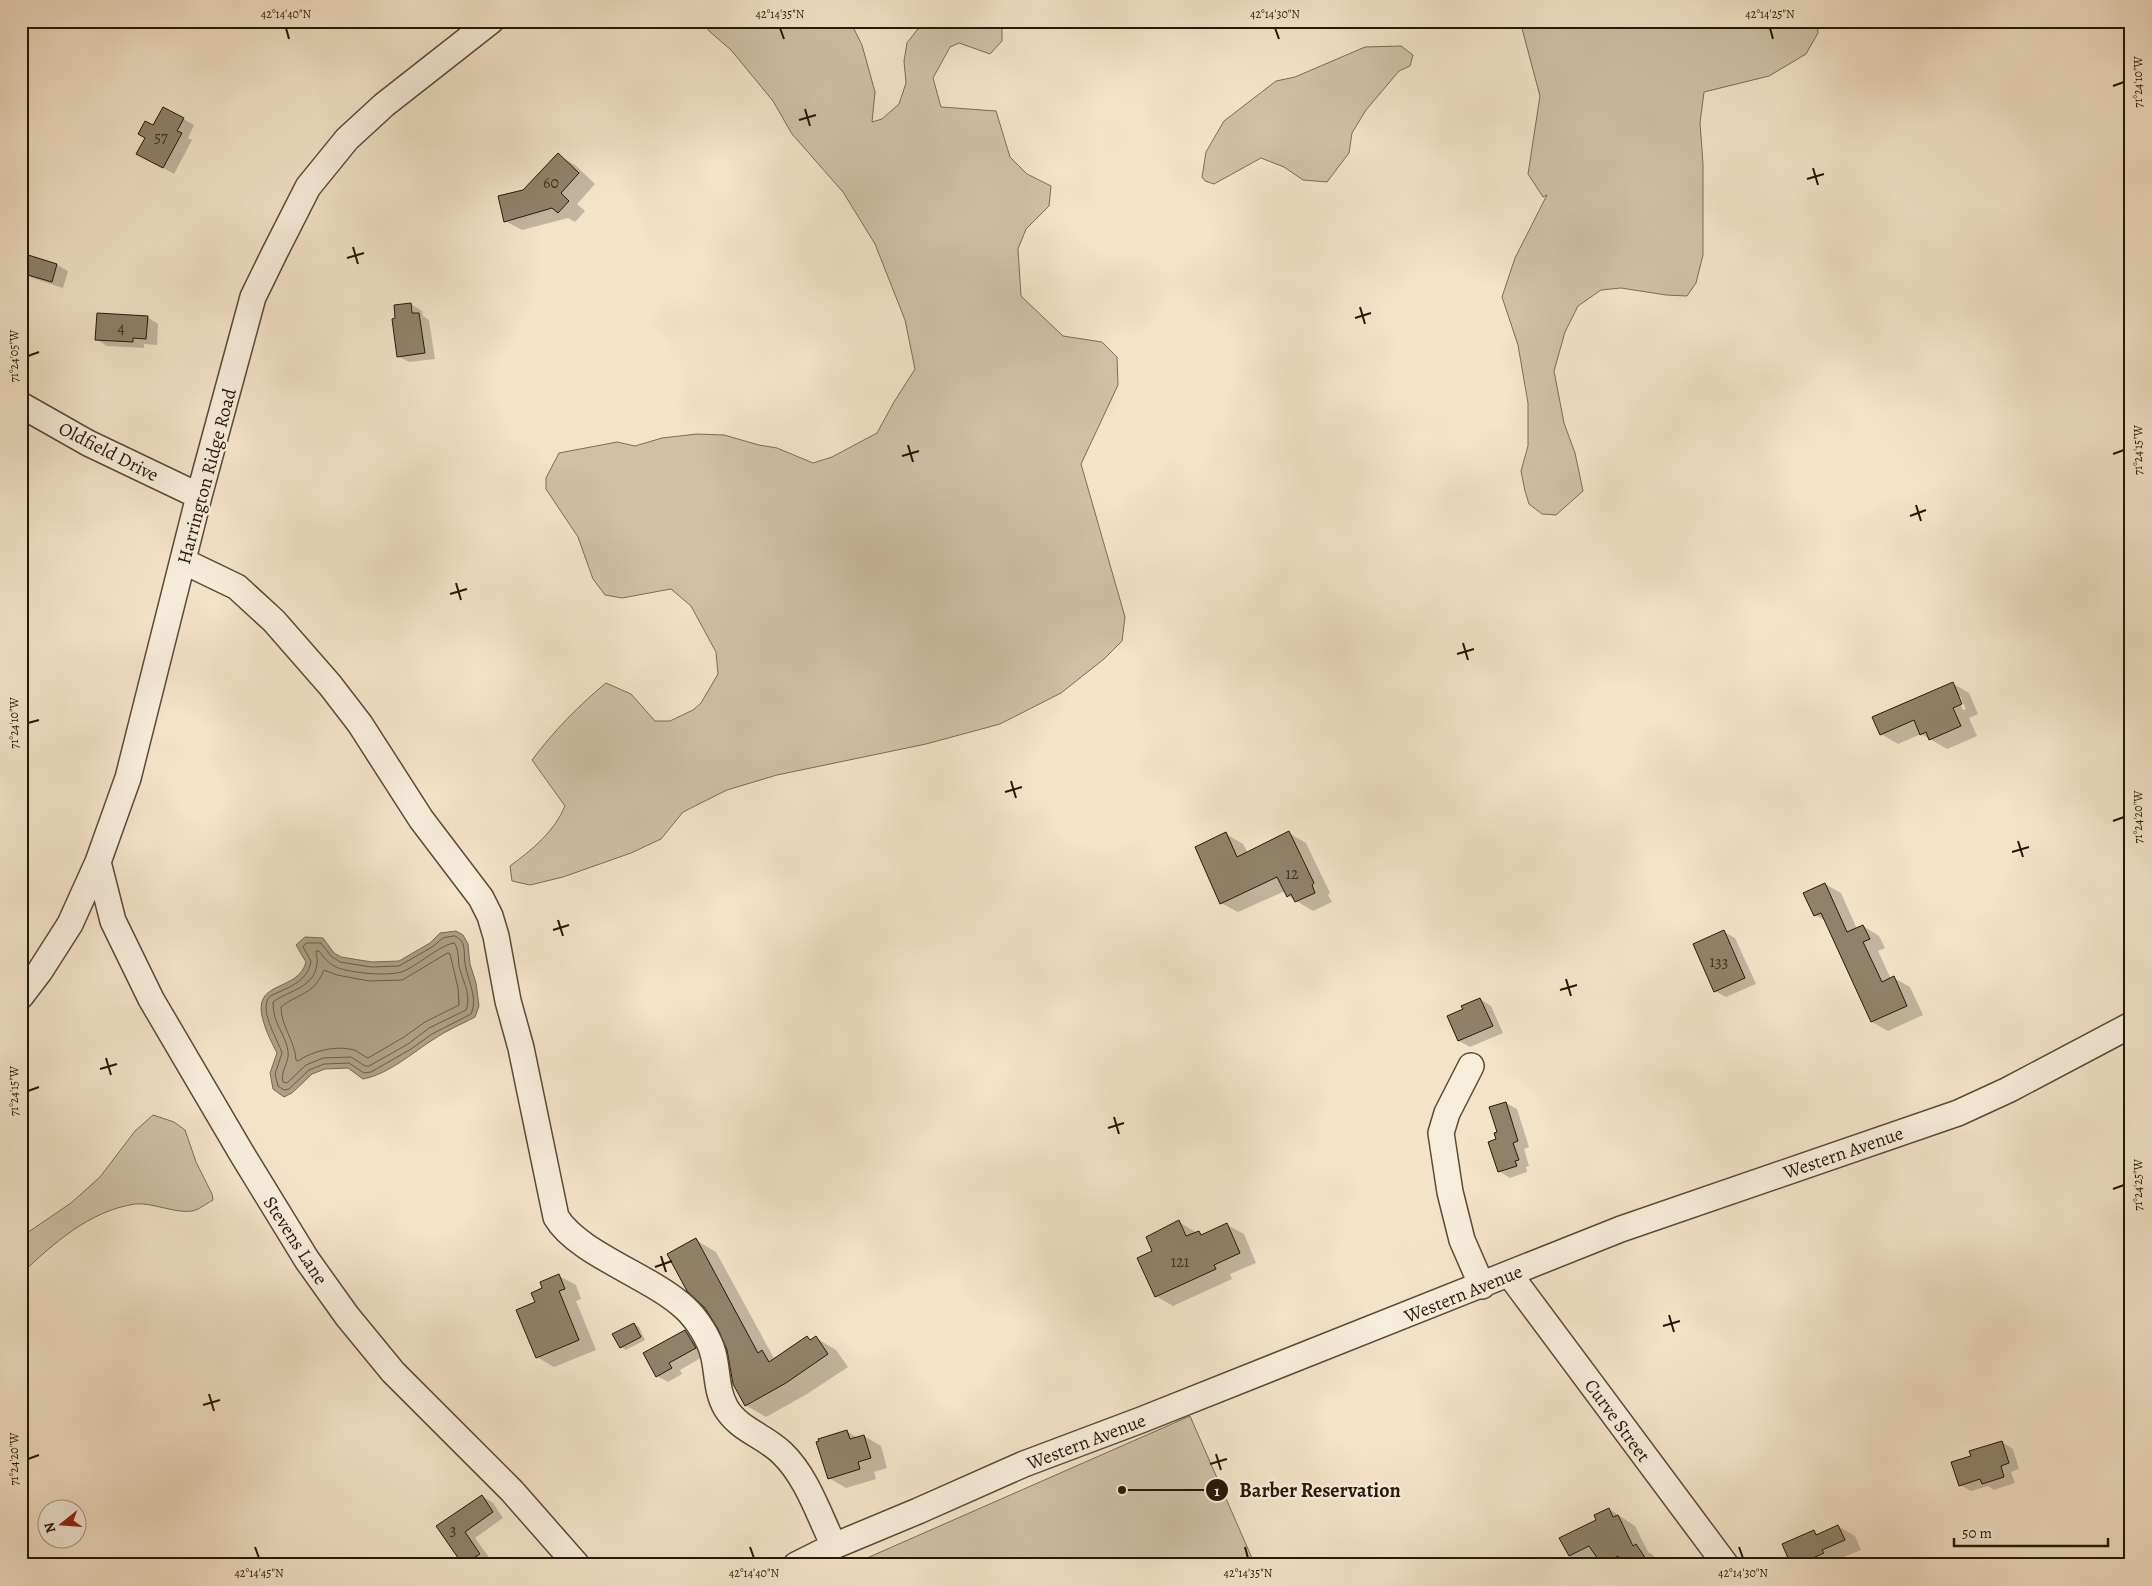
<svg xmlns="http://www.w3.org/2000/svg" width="2152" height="1586" viewBox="0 0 2152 1586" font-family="Alegreya,serif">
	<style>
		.green { fill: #d0c0a6; stroke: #7a6c56 }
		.water { fill: #ad9e85; stroke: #776852 }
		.shadow { fill: #0003; fill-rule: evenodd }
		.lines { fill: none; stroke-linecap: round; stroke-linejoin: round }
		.shore { stroke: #695b46; stroke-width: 1 }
		.building { fill: #90826a; stroke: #251806 }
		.minor-casing { stroke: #584b36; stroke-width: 28 }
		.minor { stroke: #f7eddb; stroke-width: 25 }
		.ticks { fill: none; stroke: #251806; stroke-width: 2 }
		.labels { text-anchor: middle; stroke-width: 5; stroke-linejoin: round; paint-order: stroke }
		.number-label { font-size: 16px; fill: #40321f }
		.street-label { font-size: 19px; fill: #251806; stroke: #f7eddb }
		.leader { fill: none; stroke: #251806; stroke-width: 2 }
		.callout-dot { fill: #251806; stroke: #f7eddb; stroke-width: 2 }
		.mark-label { font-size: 15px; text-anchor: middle; font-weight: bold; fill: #fff }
		.callout-label { font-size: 20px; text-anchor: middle; font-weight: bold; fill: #251806; stroke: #f7eddb; stroke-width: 5; stroke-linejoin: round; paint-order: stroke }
		.neatline { fill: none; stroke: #251806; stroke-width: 2 }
		.ticks-label { font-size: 12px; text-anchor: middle; fill: #251806 }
	</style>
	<rect width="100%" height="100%" fill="#f3e3c7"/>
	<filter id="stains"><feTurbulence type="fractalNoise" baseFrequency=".004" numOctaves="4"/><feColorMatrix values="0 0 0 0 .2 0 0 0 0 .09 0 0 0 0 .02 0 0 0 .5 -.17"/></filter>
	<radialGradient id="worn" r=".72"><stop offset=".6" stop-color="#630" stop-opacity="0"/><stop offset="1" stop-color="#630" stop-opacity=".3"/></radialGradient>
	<path class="green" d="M704,21h146l12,24 13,47 -3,30 10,-3 17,-15 7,-21 -2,-22 3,-18 10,-13 12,-9h73v20l-12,13 -31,-11 -9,4 -17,31 8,29 55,4 14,46 17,17 24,12 -2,20 -23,23 -8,20 3,47 42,40 39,6 15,15 1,28 -37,79 44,153 -3,24 -18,18 -43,34 -61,31 -74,20 -149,31 -50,15 -44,22 -22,27 -30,14 -68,24 -33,8 -18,-4 -2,-15c23,-17 44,-34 55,-60l-33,-46c21,-28 47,-55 74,-77l25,11 24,27h15l23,-11 8,-7 17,-29 -2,-22 -25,-46 -20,-17 -49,9 -17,-3 -12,-16 -15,-42 -32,-48v-11l13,-25 58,-11 18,4 27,-8 35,-4 27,1 35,10 18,3 36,15 19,-6 45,-24 17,-31 21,-33 -10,-49 -30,-76 -32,-52 -51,-58 -19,-33 -42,-51 -22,-19z
		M1520,21h297l1,12 -12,21 -37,22 -65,16 -4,31 3,41v91l-7,28 -9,13 -21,-1 -45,-7 -20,2 -23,16 -13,26 -11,39 10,52 11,30 8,38 -27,24 -14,-1 -13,-10 -4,-13 -4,-20 7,-25v-43l-10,-58 -16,-48 13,-39 32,-63 -4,2 -15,-23 12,-78z
		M1401,46l12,9 -3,11 -11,5 -33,39 -14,23 -3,20 -22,29 -24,-2 -19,-13 -23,-9 -47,26 -9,-3 -3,-4 4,-25 18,-31 52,-40 19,-4 70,-30z
		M153,1115l21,7 11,8 11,32 16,32 1,6c-6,3 -14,10 -21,11 -15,3 -41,-9 -57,-7 -46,7 -82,40 -114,70v-37l50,-34 29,-26 35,-46z
		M1190,1416l65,149h-404z"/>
	<path class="water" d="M456,931l7,4 5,9 2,20 6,19 3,23 -4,11c-13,7 -28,13 -41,22 -22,14 -45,35 -71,40l-15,-11 -23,1 -13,5 -20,19 -8,4 -11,-8 -3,-16 7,-20c-5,-10 -11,-21 -14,-33 -12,-41 35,-27 43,-58l-10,-17 9,-8 18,1 11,15 7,4 31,5 27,-1 31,-18 10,-10z"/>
	<path class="shadow" d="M163,108l31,17 -6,13 4,2 -18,34 -25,-14 -3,-22z
		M558,155l17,10 20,19 -18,20 8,7 -10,11 -7,-4 -46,12 -17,-9 18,-30z
		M26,256l31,9 11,6 -5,17 -31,-10 -11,-6z
		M411,304l11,7 1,5 6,4 6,39 -26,3 -11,-6z
		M147,317l11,7 -1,21 -13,-1v4l-37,-2 -11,-7z
		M1952,683l17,10 9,21 -9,4 8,18 -30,13 -26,-15 -23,10 -17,-10zM1957,696h3l6,13 -3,1z
		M1289,833l17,10 24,50 -2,2 4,7 -19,9 -25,-15 -3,-5 -47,21 -17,-9 5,-69 17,10 5,9z
		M1825,884l16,9 16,36 6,-3 16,10 6,12 -7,3 13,28 3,-1 16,9 13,28 -35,16 -16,-9 -46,-101 -11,-6z
		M1724,932l11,6 21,46 -30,13 -11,-6z
		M1480,999l11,7 12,27 -33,14 -11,-6 5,-31z
		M1506,1103l11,6 12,38 -5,2 5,17 -3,1 1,5 -17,6 -11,-7 -1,-31z
		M1179,1222l18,11 6,2 24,-10 17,9 12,29 -26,11 2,5 -59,27 -17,-10 -2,-44z
		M696,1240l20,12 59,108 32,-22 4,2 5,-2 20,12 12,17 -41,27 -41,23 -21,-12z
		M559,1276l17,9 5,14 -5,2 20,49 -42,17 -17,-10v-55l7,-13z
		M634,1324l5,3 6,13 -19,10 -5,-3z
		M685,1331l11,7 10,17 -26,15 2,4 -14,8 -11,-6z
		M846,1431l12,7 6,-2 17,10 6,22 -13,4 2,7 -30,9 -17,-10z
		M2002,1442l11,7 6,20 -8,3 4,11 -21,7 -6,-4 -17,5 -11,-6 12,-28z
		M482,1496l11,7 10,15 -28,20 16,22 -6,5h-20l-27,-38z
		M1609,1509l26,17 13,26 5,3 7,10h-57l-4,-6 -14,6 -16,-9z
		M1838,1526l17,10 6,14 -17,7 3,8h-54l21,-33 5,3z"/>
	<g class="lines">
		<path class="shore" d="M455,936c4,2 6,4 8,8 2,6 1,14 2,20 3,17 13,34 6,50l-39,20 -21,15 -40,23 -7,1 -15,-10 -25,1 -15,6 -20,19 -5,1 -6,-4 -3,-12 7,-21c-5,-15 -24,-44 -12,-57 17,-8 38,-14 41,-35l-8,-14 3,-4h15l10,13 9,6 31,5 28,-1 33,-19 11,-9z
			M454,943c5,6 4,15 5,23 3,13 13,30 7,44l-37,18 -21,16 -39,22h-4l-14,-9 -28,1 -17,7 -19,18 -4,-1c-3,-11 7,-20 5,-31 -3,-19 -15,-25 -15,-49 16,-12 42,-14 44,-39 1,-4 -1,-8 -1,-12h3c5,7 9,12 17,16 13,6 55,10 68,4 14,-6 38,-27 50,-28z
			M448,953l2,1 8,34 1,17 -34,17 -21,15 -36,21c-5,-2 -9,-6 -14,-8 -17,-5 -42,1 -56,11l-2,-1c-1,-19 -15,-34 -15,-53 19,-15 32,-11 43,-37l13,5 32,6 33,-1z"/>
	</g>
	<path class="building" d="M163,107l21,11 -7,13 5,2 -19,35 -27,-14 9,-16 -7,-4 7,-13 8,4z
		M558,153l21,20 -18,20 8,8 -11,12 -6,-5 -48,14 -6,-26 25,-6z
		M25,254l32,10 -5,18 -31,-9z
		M411,303l1,10h7l6,40 -28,4 -5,-38 3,-1 -1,-13z
		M97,313l51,3 -2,23 -13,-1v4l-38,-2z
		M1953,682l9,22 -9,4 8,18 -32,14 -3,-8 -6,3 -6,-15 -34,15 -8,-18z
		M1289,831l25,52 -2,2 3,8 -20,9 -4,-8 -4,3 -10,-20 -57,27 -25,-57 31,-15 11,25z
		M1825,883l22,49 16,-7 7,14 -7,3 19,40 12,-6 13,30 -36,16 -50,-109 -7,3 -11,-23z
		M1724,930l21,48 -31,14 -21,-48z
		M1480,998l13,28 -35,15 -11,-25 16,-7 -2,-3z
		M1506,1102l12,39 -5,2 6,17 -4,1 2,5 -19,6 -10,-30 8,-3 -2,-6 3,-1 -8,-25z
		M1179,1220l7,16 13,-5 2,4 26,-12 13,30 -26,12 2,4 -61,28 -18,-39 15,-7 -6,-14z
		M696,1238l62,115 4,-3 7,12 38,-26 3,4 6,-4 12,18 -42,29 -41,23 -12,-22 -6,-34 -9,-21 -13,-21 -18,-17 -20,-37z
		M559,1274l6,15 -6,2 20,49 -43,18 -20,-48 19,-8 -4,-9 11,-5 -2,-6z
		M634,1323l7,14 -21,11 -8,-14z
		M685,1330l11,18 -27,15 3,5 -16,9 -13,-24z
		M847,1430l3,9 14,-4 7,23 -13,4 2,7 -32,10 -12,-37 3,-1 -1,-2z
		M2002,1441l7,22 -8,3 3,11 -22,7 -2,-5 -21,7 -8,-24 20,-6 -2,-5z
		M482,1495l11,17 -28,20 15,22 -17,11 -27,-39z
		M1609,1508l4,9 5,-2 15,31 3,-2 14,21h-26l-6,-9 -16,9 -13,-19 -20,10 -10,-18 37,-18 -2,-5z
		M1838,1525l7,15 -23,10 2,3 -27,12h-6l-9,-21 32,-14 2,5z"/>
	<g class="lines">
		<defs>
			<path id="minor" d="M21,405l67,38 111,53
				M183,561l54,26 37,34 56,64 30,39 61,95 60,79 9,18 6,20 12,65 13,47 35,169c22,37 95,59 129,91 12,11 24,30 28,45 5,19 3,38 13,55 13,22 39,28 56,45 25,24 37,62 52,93
				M98,862l15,59 38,78 91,155 65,106 40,56 46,56 119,119 65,74
				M21,996l19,-25 30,-47 28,-62 30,-84 71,-282 54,-199 21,-43 34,-67 39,-48 37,-34 107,-84
				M1471,1066l-24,47 -6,20 9,59 12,48 20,46
				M1510,1275l216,290
				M796,1565l38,-19 84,-35 106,-47 117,-44 480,-191 337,-116 50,-23 123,-65"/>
		</defs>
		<use href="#minor" class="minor-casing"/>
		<use href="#minor" class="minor"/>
	</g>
	<path class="ticks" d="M286,28l3,11M780,28l4,11M1275,28l4,11M1770,28l3,11M2113,86l11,-4M805,109l5,17M799,120l17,-5M1813,168l5,17M1807,179l17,-5M353,247l5,17M347,258l17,-5M1360,307l5,17M1355,318l16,-5M28,356l11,-4M908,445l5,17M2113,454l11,-4M902,456l17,-5M1916,505l5,16M1910,516l16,-6M456,583l5,17M450,594l17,-5M1463,643l5,17M1457,654l17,-5M28,723l11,-3M1011,781l5,17M1005,792l17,-5M2113,821l11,-4M2018,841l5,16M2012,852l17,-5M558,920l5,16M553,930l16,-5M1566,979l5,17M1560,990l17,-5M106,1058l5,17M100,1069l17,-5M28,1091l11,-4M1114,1117l5,17M1108,1128l16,-5M2113,1189l11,-4M661,1256l5,16M655,1267l17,-6M1669,1315l5,17M1663,1326l17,-5M209,1394l5,17M203,1405l17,-5M1216,1454l5,16M28,1459l11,-4M1210,1464l17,-5M255,1547l4,11M750,1547l4,11M1245,1547l3,11M1739,1547l4,11"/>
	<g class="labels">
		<g class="number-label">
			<text x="161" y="142">57</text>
			<text x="551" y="188">60</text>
			<text x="121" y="333">4</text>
			<text x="1292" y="879">12</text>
			<text x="1719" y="967">133</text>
			<text x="1180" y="1267">121</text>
			<text x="453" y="1535">3</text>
		</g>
		<g class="street-label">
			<text transform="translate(109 451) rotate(27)" y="7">Oldfield Drive</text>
			<text transform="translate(206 476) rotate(-75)" y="7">Harrington Ridge Road</text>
			<text transform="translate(1843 1152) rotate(-19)" y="7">Western Avenue</text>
			<text transform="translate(296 1240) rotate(57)" y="7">Stevens Lane</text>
			<text transform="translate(1463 1293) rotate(-22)" y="7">Western Avenue</text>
			<text transform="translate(1618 1420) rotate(54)" y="7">Curve Street</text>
			<text transform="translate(1086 1441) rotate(-21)" y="7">Western Avenue</text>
		</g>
	</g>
	<path class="leader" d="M1122 1490L1217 1490"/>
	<g class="callout-dot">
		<circle cx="1122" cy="1490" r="5"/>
		<circle cx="1217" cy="1490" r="12"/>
	</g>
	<g class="mark-label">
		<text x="1217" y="1496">1</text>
	</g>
	<g class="callout-label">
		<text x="1320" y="1497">Barber Reservation</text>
	</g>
	<rect width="2152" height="1586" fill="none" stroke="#f3e3c7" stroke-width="55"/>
	<g transform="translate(62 1524) rotate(253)"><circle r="24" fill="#f7eddb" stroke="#a39886"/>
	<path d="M0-4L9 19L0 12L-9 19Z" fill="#8f2418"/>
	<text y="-8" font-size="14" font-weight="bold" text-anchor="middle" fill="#251806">N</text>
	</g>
	<path d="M1954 1538v8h154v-8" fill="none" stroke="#251806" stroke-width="2.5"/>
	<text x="1962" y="1538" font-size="15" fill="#251806" stroke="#f7eddb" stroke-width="4" paint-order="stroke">50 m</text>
	<rect x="28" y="28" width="2096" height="1530" class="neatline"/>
	<g class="ticks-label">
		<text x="286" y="18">42°14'40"N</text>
		<text x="780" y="18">42°14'35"N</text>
		<text x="1275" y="18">42°14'30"N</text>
		<text x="1770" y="18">42°14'25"N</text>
		<text transform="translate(2138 82) rotate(-90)" y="4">71°24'10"W</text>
		<text transform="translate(14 356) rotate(-90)" y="4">71°24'05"W</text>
		<text transform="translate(2138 450) rotate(-90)" y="4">71°24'15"W</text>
		<text transform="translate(14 723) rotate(-90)" y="4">71°24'10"W</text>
		<text transform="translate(2138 817) rotate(-90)" y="4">71°24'20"W</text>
		<text transform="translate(14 1091) rotate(-90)" y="4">71°24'15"W</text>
		<text transform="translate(2138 1185) rotate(-90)" y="4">71°24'25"W</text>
		<text transform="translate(14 1459) rotate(-90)" y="4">71°24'20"W</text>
		<text x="259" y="1577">42°14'45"N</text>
		<text x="754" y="1577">42°14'40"N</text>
		<text x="1248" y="1577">42°14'35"N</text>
		<text x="1743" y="1577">42°14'30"N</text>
	</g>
	<rect width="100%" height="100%" filter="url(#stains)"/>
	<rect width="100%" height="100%" fill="url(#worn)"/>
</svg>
